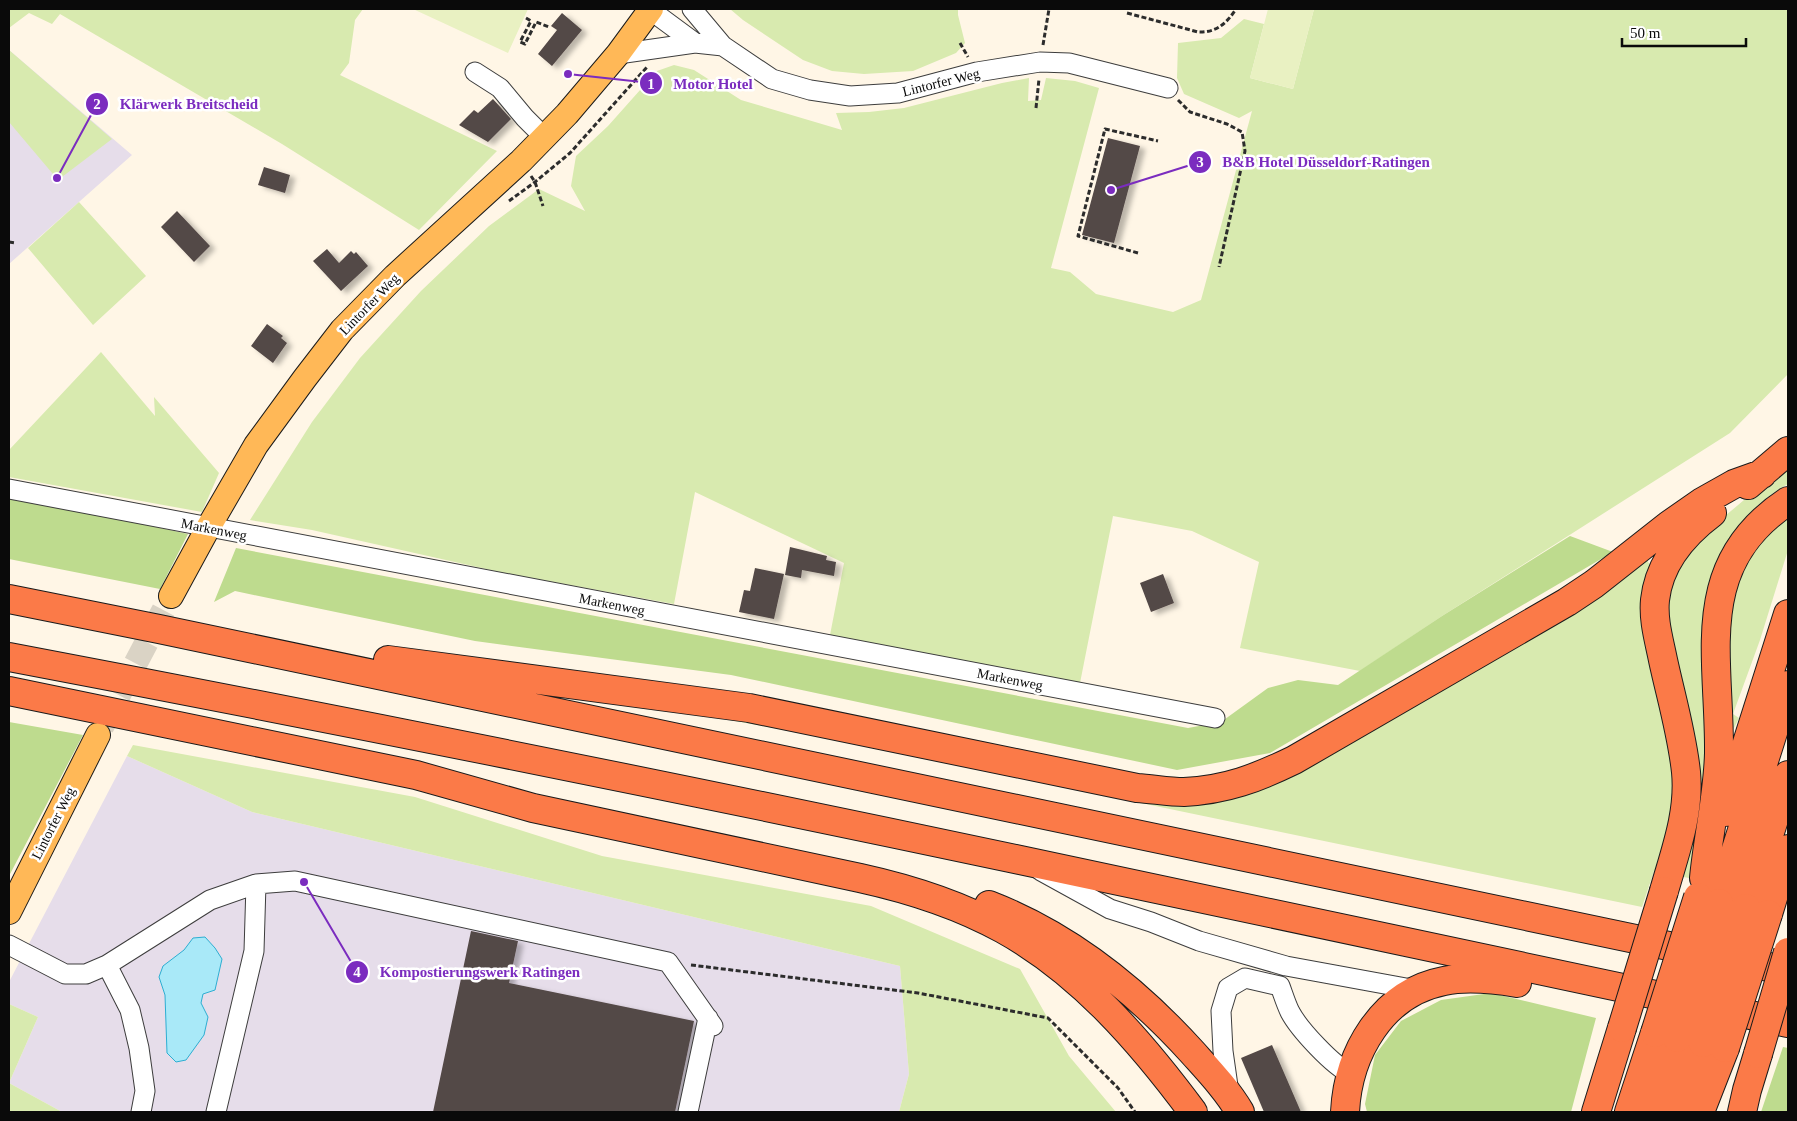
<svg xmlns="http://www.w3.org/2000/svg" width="1797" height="1121" viewBox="0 0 1797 1121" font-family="'Times New Roman',serif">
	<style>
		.industrial { fill: #e6ddea }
		.green { fill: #d8eaaf }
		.forest { fill: #bedb8e }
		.pitch { fill: #e9f1c2 }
		.water { fill: #a9e9f8; stroke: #2daed2 }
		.building { fill: #534846; filter: url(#shadow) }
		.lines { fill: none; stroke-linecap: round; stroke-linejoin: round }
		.major-tunnel { stroke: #dad3c5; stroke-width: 24; stroke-dasharray: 24 12; stroke-linecap: butt }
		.minor-casing { stroke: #3d3d3d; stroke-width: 21 }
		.major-casing { stroke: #1b1b1b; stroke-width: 26 }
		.highway-casing { stroke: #1b1b1b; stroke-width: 30 }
		.path { stroke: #2c2c2c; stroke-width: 3; stroke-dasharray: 5 2.5; stroke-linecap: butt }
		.minor { stroke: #fff; stroke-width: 19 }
		.major { stroke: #ffb857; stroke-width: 24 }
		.highway { stroke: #fb7a48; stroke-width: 28 }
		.highway-bridge-casing { stroke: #1b1b1b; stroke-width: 30; stroke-linecap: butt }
		.highway-bridge { stroke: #fb7a48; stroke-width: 28 }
		.labels { text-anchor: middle; stroke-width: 5; stroke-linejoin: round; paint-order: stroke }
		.street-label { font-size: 14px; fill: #0a0a0a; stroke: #fff }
		.leader { fill: none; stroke: #7b2cbf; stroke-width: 2 }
		.callout-dot { fill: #7b2cbf; stroke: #fff; stroke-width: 2 }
		.mark-label { font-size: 15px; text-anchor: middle; font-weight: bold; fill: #fff }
		.callout-label { font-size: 15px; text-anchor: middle; font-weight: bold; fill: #7b2cbf; stroke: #fff; stroke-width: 5; stroke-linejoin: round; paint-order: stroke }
	</style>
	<defs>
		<filter id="shadow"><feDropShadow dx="5.5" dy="3" stdDeviation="2.5" flood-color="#0004"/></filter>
	</defs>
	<rect width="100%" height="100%" fill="#fff6e6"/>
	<path class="industrial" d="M9,50l123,105 -123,109z
		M127,756l125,56 648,154 9,108 -10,38h-837l-53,-29 29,-66 -29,-13v-22z"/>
	<path class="green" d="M9,9h354l-8,11 -6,43 -9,12 157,76 -78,79 -137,-86 -222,-130 -8,10 -23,-11 -20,15z
		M730,9h228v6l7,28 -9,10 -43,18 -49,3 -32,-3 -29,-11 -60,-40z
		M1314,9h474v365l-58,59 -288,183 -82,55 -120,-23 19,-86 -67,-31 -79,-15 -33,167 -250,-48 14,-72 -149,-71 -21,112 -170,-31 -192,-43 -62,-10 62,-98 48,-64 61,-67 68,-65 50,-37 46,22 -14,-25 5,-30 32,-30 49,-55 17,-6 20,5 47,30 101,30 -6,-17 33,-1 35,-4 98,-25 27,-5 -1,23 13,-1 5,-22 29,3 24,7 -48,180 19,4 26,22 77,18 28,-12 51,-189 -13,7 -55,-24 -7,-16 1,-35 43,-5 23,-19 20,5 -14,54 43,11z
		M9,50l103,89 -54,41 -49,-58z
		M79,202l67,74 -53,49 -65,-77z
		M101,352l54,64 -1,-19 65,76 -17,39 -193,-35v-27z
		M1788,463v21c-29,15 -49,40 -67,67l3,2 -15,167 -8,117 -12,41 -11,-2 -12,-264 5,-28 17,-33 37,-35z
		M1788,513v37l-28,90 -27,74 6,4 -8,16 -10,-105 29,-78z
		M1647,560l5,8 15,163 9,64 -17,77 -5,-1 -12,36 -819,-170 -121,-22 -99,-22 607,103z
		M133,745l282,52 187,59 269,50 149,63 49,87 47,56h-217l10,-38 -9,-108 -648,-154 -125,-56z
		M9,1004l29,13 -29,66 53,29h-53z"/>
	<path class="forest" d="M9,499l129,24 50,11 -28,55 -151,-30z
		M1570,536l43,16 -343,201 -93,17 -446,-95 -256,-34 -240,-50 -21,11 22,-54 952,180 33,-6 47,-34 30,-8 40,5 104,-69z
		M9,722l74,13 -74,141z
		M1491,993l105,25 -25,94h-204l-2,-8 10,-49 26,-34 40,-21z
		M1783,1047l5,1v64h-27z"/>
	<path class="pitch" d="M413,9h115l-20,44z
		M1268,9h46l-21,80 -43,-11z"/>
	<path class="water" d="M205,937l10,11 7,11 -7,31 -12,4 -2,9 7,14 -4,18 -18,25 -10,2 -9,-9 -2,-58 -6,-18 4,-11 21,-16 9,-12z"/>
	<path class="building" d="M562,13l20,17 -30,36 -14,-12 19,-24 -6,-4z
		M493,99l18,20 -23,23 -29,-17 15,-15 4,3z
		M1108,138l32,8 -26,97 -32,-8z
		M264,167l26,8 -5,18 -27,-8z
		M177,211l33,35 -16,16 -33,-35z
		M327,249l12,14 12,-12 3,3 2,-2 12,14 -27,25 -28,-30z
		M267,324l16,12 -2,2 6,5 -14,20 -22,-17z
		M790,547l37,9 -1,4 10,2 -2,14 -32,-6 -1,8 -16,-3z
		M755,568l29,6 -10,45 -35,-7 5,-22 6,1z
		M1163,574l11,29 -23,9 -11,-29z
		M471,931l47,10 -9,42 185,38 -19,91h-242z
		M1272,1045l29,67h-37l-23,-54z"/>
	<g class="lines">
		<path class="major-tunnel" d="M102,727l69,-131"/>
		<defs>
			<path id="minor" d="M649,9l46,34 28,3
				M692,9l31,37 49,33 38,11 40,6 48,-3 79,-21 63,-10 29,1 99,25
				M618,54l77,-11
				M475,72l25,16 25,30 19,19
				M9,489l1206,229
				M1041,871l69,38 41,13 48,19 87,25 131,24
				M256,884l39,-3 373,81 45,64
				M9,945l56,29h21l21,-9 103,-65 46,-16 -2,67 -38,161
				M107,965l23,45 9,38 6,43 -4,21
				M1229,1093l-6,-42 -2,-40 7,-23 17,-10 35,8c3,8 6,18 10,26 9,17 43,54 61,62
				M688,1112l20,-94"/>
			<path id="major" d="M171,596l37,-68 48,-83 49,-67 37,-48 53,-54 126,-115 46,-47 51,-60 33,-45
				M9,912l89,-177"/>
			<path id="highway" d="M1748,485l40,-34
				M9,599l150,30 1629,342
				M9,657c338,64 675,132 1011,203 256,53 512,110 768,163
				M388,660l361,48 388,80c16,1 32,4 47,4 42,-2 73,-14 110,-32l273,-158 27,-18 75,-59 33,-23 32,-18 28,-10
				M9,691l407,84 117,33 327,70c50,11 98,26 143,51 78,43 138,113 190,183
				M1725,812l63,-198
				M1704,878c4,-42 14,-83 15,-125 1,-98 -28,-188 69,-252
				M1664,891c11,-39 26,-78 22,-119 -4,-38 -15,-75 -23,-112 -4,-20 -10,-40 -8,-60 4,-37 29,-66 57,-87
				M1719,903l69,-218
				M989,905c80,31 147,85 204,148 17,19 34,37 47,59
				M1746,908l42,-133
				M1768,914l20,-65
				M1345,1112c3,-59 37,-119 99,-131 24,-5 49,-2 73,2
				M1596,1112l26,-84
				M1629,1112l26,-79
				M1652,1112l25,-74
				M1681,1112l22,-69
				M1700,1112l25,-64
				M1742,1112l5,-22 11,-36"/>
		</defs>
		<use href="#minor" class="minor-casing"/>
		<use href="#major" class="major-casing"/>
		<use href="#highway" class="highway-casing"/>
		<path class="path" d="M1127,13l71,19c18,1 29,-9 38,-23
			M526,18l5,3 -11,21 5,2 11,-22 13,5
			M960,43l8,14
			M1043,45l6,-36
			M1178,100l12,12 37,12 15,8 3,19 -26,116
			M1036,108l3,-29
			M531,176l4,6 8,24
			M509,201l26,-19 35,-29 77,-86
			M9,242l7,1
			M1138,253l-60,-17 27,-107 53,12
			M691,965l227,28 130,25 70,70 17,24"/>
		<use href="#minor" class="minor"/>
		<use href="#major" class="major"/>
		<use href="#highway" class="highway"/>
		<defs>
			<path id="highway-bridge" d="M1622,1028l42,-137
				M1655,1033l43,-136
				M1677,1038l42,-135
				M1703,1043l43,-135
				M1725,1048l43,-134
				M1758,1054l30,-102"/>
		</defs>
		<use href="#highway-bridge" class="highway-bridge-casing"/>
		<use href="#highway-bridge" class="highway-bridge"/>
	</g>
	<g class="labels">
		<g class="street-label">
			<text transform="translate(941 82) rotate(-14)" y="5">Lintorfer Weg</text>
			<text transform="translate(369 304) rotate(-46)" y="5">Lintorfer Weg</text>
			<text transform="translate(214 529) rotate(11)" y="5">Markenweg</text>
			<text transform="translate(612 604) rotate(11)" y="5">Markenweg</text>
			<text transform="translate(1010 679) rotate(11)" y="5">Markenweg</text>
			<text transform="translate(53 823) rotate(-63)" y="5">Lintorfer Weg</text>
		</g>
	</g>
	<path class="leader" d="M568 74L651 83M57 178L97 104M1111 190L1200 162M304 882L357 972"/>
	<g class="callout-dot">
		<circle cx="568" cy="74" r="5"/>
		<circle cx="57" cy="178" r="5"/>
		<circle cx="1111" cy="190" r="5"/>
		<circle cx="304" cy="882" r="5"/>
		<circle cx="651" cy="83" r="12"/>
		<circle cx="97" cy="104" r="12"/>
		<circle cx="1200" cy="162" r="12"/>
		<circle cx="357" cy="972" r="12"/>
	</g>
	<g class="mark-label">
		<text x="651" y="89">1</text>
		<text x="97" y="109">2</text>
		<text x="1200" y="167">3</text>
		<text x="357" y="977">4</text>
	</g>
	<g class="callout-label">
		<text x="713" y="89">Motor Hotel</text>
		<text x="189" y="109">Klärwerk Breitscheid</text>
		<text x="1326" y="167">B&amp;B Hotel Düsseldorf-Ratingen</text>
		<text x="480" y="977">Kompostierungswerk Ratingen</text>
	</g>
	<rect width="1797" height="1121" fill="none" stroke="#0a0a0a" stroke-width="20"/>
	<path d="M1622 38v8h124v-8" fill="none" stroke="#0a0a0a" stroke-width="2.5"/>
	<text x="1630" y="38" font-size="15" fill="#0a0a0a" stroke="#ffffff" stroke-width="4" paint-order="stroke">50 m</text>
</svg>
